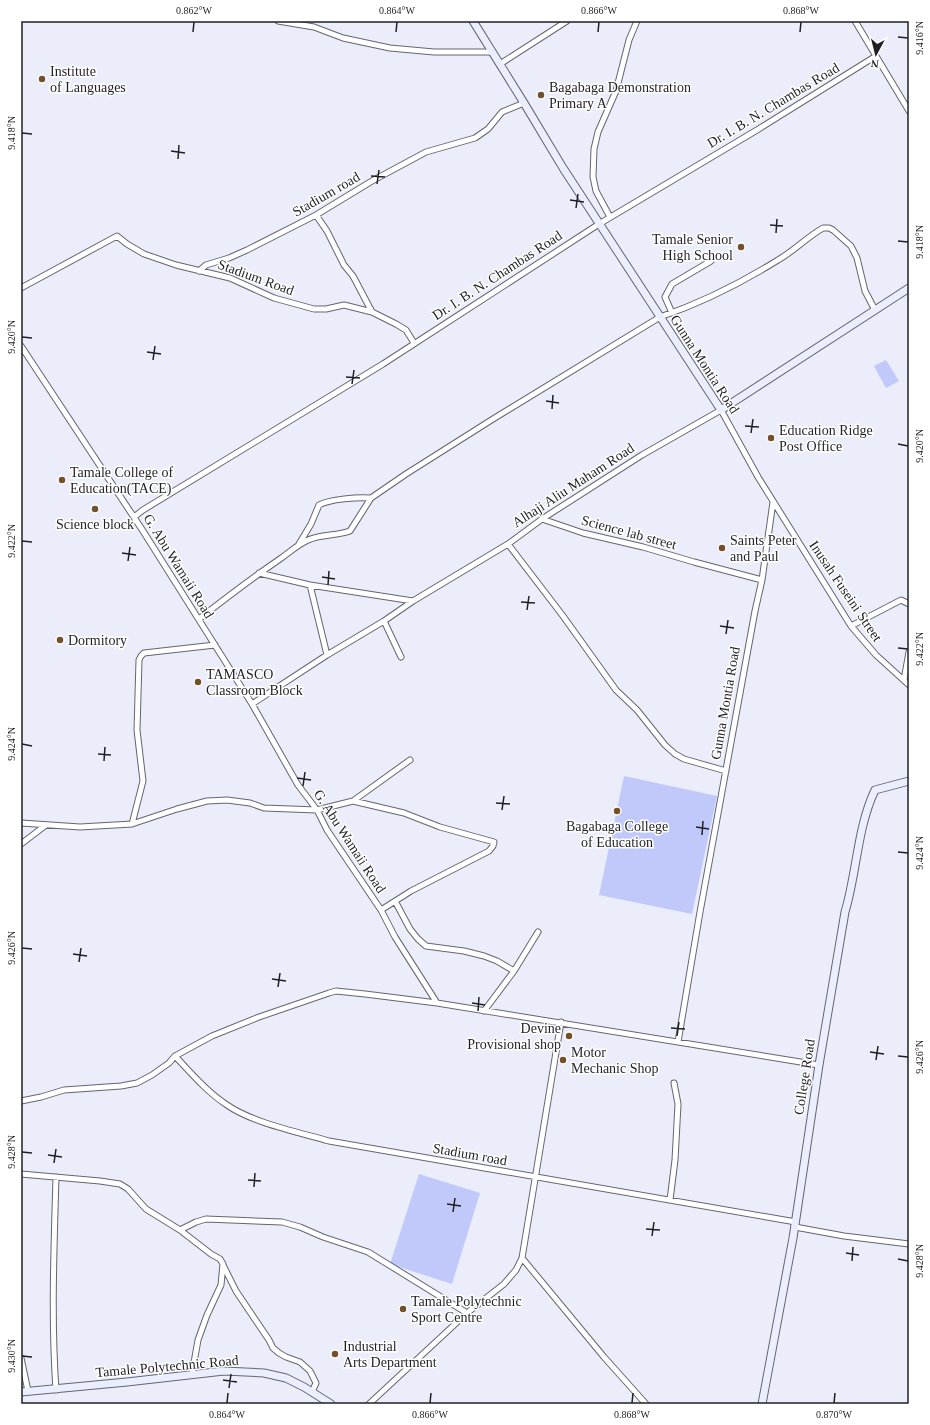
<svg xmlns="http://www.w3.org/2000/svg" width="930" height="1425" viewBox="0 0 930 1425" font-family="Georgia,serif">
	<style>
		.green { fill: #c0c9fa }
		.lines { fill: none; stroke-linecap: round; stroke-linejoin: round }
		.street-casing { stroke: #636670; stroke-width: 7 }
		.secondary-casing { stroke: #636670; stroke-width: 9 }
		.street { stroke: #fff; stroke-width: 5 }
		.secondary { stroke: #ebeefe; stroke-width: 7 }
		.ticks { fill: none; stroke: #1f2024; stroke-width: 1.5 }
		.poi-dot { fill: #745029; stroke: #fff; stroke-width: 1.5 }
		.labels { text-anchor: middle; stroke-width: 3; stroke-linejoin: round; paint-order: stroke }
		.poi-label { font-size: 14px; fill: #1f2024; stroke: #fff; text-anchor: start }
		.street-label { font-size: 14px; fill: #1f2024; stroke: #fff }
		.neatline { fill: none; stroke: #1f2024; stroke-width: 1.5 }
		.ticks-label { font-size: 10px; text-anchor: middle; fill: #1f2024 }
	</style>
	<rect width="100%" height="100%" fill="#ebedfa"/>
	<path class="green" d="M886,360l13,21 -13,7 -12,-22z
		M624,776l93,20 -25,118 -93,-19z
		M419,1174l61,19 -28,91 -62,-20z"/>
	<g class="lines">
		<defs>
			<path id="street" d="M278,21l36,6 29,11 47,10 44,4h58
				M855,21l54,90
				M500,64l67,-43
				M316,215l11,16 17,34 9,11 19,36 24,12 10,6 8,13
				M610,217l-14,-26 -3,-14 1,-28 4,-17 18,-41 13,-51 8,-19
				M199,271l7,-6 23,-7 18,-8 69,-35 56,-34 54,-29 49,-14 13,-9 14,-17 22,-9
				M21,288l96,-52 10,8 17,10 32,11 54,13 44,20 40,11h12l18,-4 28,7
				M672,313l-7,-16 7,-13 39,-23
				M21,346l122,185 109,173 46,81 19,25 10,20 54,80 14,27 42,66 382,62
				M134,517l9,-7 240,-146 216,-140 158,-94 119,-74
				M542,519l41,14 60,14 51,15 68,18
				M299,544l12,-20 8,-19c11,-6 39,-8 52,-7
				M508,544l55,72 53,74 21,20 28,35 10,9 9,5 42,12
				M259,573l51,12 103,16
				M310,585l17,70
				M199,619c27,-21 53,-41 81,-60 10,-7 17,-14 28,-19 13,-6 28,-4 42,-9l21,-33 35,-24 87,-55 167,-102c41,-14 81,-34 118,-57 16,-9 29,-23 45,-32h6l4,2 18,16 6,12 8,33 10,19
				M384,621l17,36
				M851,626l50,-26 8,4
				M904,680l5,-28
				M252,704l75,-49 57,-34 29,-20 95,-57 34,-25 100,-64 79,-45 37,67 93,149 25,29 33,30
				M353,801l51,12 36,14 54,15 -1,4 -4,5 -78,40 -30,19
				M21,823l59,4 52,-3 45,-15 30,-8 20,-1 23,3 14,5 53,2 36,-9 57,-41
				M132,824l11,-43 -6,-51 2,-70 2,-4 3,-3 71,-8
				M21,844l25,-19
				M395,901l15,28 8,10 8,7 38,5 20,5 13,5 17,10 -30,40
				M514,971l24,-39
				M678,1042l22,-130 55,-301 7,-31 11,-78
				M175,1056c16,17 32,36 52,49 26,18 71,27 102,36l467,81
				M21,1101l20,-4 23,-7 57,-4 16,-3 15,-8 17,-12 6,-7 37,-20 47,-19 70,-24 7,-2 29,3 72,9
				M21,1174l79,7 20,3 8,5 18,20 34,21 31,24 9,5 3,5 -2,21 -14,30 -9,25 -6,34
				M670,1200l5,-40 3,-56 -4,-21
				M795,1227l49,9 65,8
				M180,1230l16,-8 10,-3 76,3 18,5 23,10 45,15 99,61
				M522,1258l82,99 42,47
				M223,1265l13,26 33,49 4,8 6,5 7,4 14,5 10,9 6,12 -4,9
				M21,1358l7,33
				M56,1390c-5,-71 -2,-142 0,-213
				M369,1404l98,-91 37,-29 12,-14 6,-12 2,-12 37,-224"/>
			<path id="secondary" d="M473,21l51,82 39,65 158,242 188,-122
				M21,1392l106,-10 97,-11 40,2 22,5 18,9 27,17
				M762,1404l31,-166 26,-173 26,-153c12,-40 12,-84 30,-122l34,-9"/>
		</defs>
		<use href="#street" class="street-casing"/>
		<use href="#secondary" class="secondary-casing"/>
		<use href="#street" class="street"/>
		<use href="#secondary" class="secondary"/>
	</g>
	<path class="ticks" d="M193,32l1,-10M396,32l1,-10M598,32l1,-10M800,32l1,-10M898,37l10,1M22,133l10,1M171,151l14,2M178,159l1,-14M371,176l14,1M377,184l2,-14M570,200l14,2M576,208l2,-14M770,225l13,1M776,233l1,-14M898,241l10,1M22,337l10,1M147,352l14,2M153,360l2,-14M346,377l14,1M352,384l2,-14M546,401l13,2M552,409l1,-14M745,426l14,1M751,433l2,-14M898,444l10,2M22,541l10,1M122,553l14,2M128,561l2,-14M322,577l13,2M328,585l1,-14M521,602l14,1M527,610l2,-14M720,626l14,2M726,634l2,-14M898,648l10,1M22,744l10,2M98,754l13,1M104,761l1,-14M297,778l14,2M303,786l2,-14M496,803l14,1M502,810l2,-14M696,827l13,2M702,835l1,-14M898,852l10,1M22,948l10,1M73,954l14,2M79,962l2,-14M272,979l14,2M278,987l2,-14M472,1003l13,2M478,1011l1,-14M671,1028l14,1M677,1036l2,-14M870,1052l14,2M898,1056l10,1M876,1060l2,-14M22,1152l10,1M48,1155l14,2M54,1163l2,-14M248,1180l13,1M254,1187l1,-14M447,1204l14,2M453,1212l2,-14M646,1229l14,1M652,1236l2,-14M846,1253l13,2M898,1259l10,2M852,1261l1,-14M22,1356l10,1M223,1380l14,2M229,1388l2,-14M227,1403l1,-10M430,1403l1,-10M632,1403l1,-10M834,1403l1,-10"/>
	<g class="poi-dot">
		<circle cx="42" cy="79" r="4"/>
		<circle cx="541" cy="95" r="4"/>
		<circle cx="741" cy="247" r="4"/>
		<circle cx="771" cy="438" r="4"/>
		<circle cx="62" cy="480" r="4"/>
		<circle cx="95" cy="509" r="4"/>
		<circle cx="722" cy="548" r="4"/>
		<circle cx="60" cy="640" r="4"/>
		<circle cx="198" cy="682" r="4"/>
		<circle cx="617" cy="811" r="4"/>
		<circle cx="569" cy="1036" r="4"/>
		<circle cx="563" cy="1060" r="4"/>
		<circle cx="403" cy="1309" r="4"/>
		<circle cx="335" cy="1354" r="4"/>
	</g>
	<g class="labels">
		<g class="poi-label">
			<text x="50" y="76">Institute<tspan x="50" dy="16">of Languages</tspan></text>
			<text x="549" y="92">Bagabaga Demonstration<tspan x="549" dy="16">Primary A</tspan></text>
			<text x="733" y="244" text-anchor="end">Tamale Senior<tspan x="733" dy="16">High School</tspan></text>
			<text x="779" y="435">Education Ridge<tspan x="779" dy="16">Post Office</tspan></text>
			<text x="70" y="477">Tamale College of<tspan x="70" dy="16">Education(TACE)</tspan></text>
			<text x="95" y="529" text-anchor="middle">Science block</text>
			<text x="730" y="545">Saints Peter<tspan x="730" dy="16">and Paul</tspan></text>
			<text x="68" y="645">Dormitory</text>
			<text x="206" y="679">TAMASCO<tspan x="206" dy="16">Classroom Block</tspan></text>
			<text x="617" y="831" text-anchor="middle">Bagabaga College<tspan x="617" dy="16">of Education</tspan></text>
			<text x="561" y="1033" text-anchor="end">Devine<tspan x="561" dy="16">Provisional shop</tspan></text>
			<text x="571" y="1057">Motor<tspan x="571" dy="16">Mechanic Shop</tspan></text>
			<text x="411" y="1306">Tamale Polytechnic<tspan x="411" dy="16">Sport Centre</tspan></text>
			<text x="343" y="1351">Industrial<tspan x="343" dy="16">Arts Department</tspan></text>
		</g>
		<g class="street-label">
			<text transform="translate(773 105) rotate(-31)" y="5">Dr. I. B. N. Chambas Road</text>
			<text transform="translate(326 194) rotate(-30)" y="5">Stadium road</text>
			<text transform="translate(497 275) rotate(-33)" y="5">Dr. I. B. N. Chambas Road</text>
			<text transform="translate(256 277) rotate(20)" y="5">Stadium Road</text>
			<text transform="translate(705 364) rotate(57)" y="5">Gunna Montia Road</text>
			<text transform="translate(573 485) rotate(-33)" y="5">Alhaji Aliu Maham Road</text>
			<text transform="translate(629 532) rotate(15)" y="5">Science lab street</text>
			<text transform="translate(179 566) rotate(58)" y="5">G. Abu Wamaii Road</text>
			<text transform="translate(846 591) rotate(56)" y="5">Inusah Fuseini Street</text>
			<text transform="translate(725 703) rotate(-80)" y="5">Gunna Montia Road</text>
			<text transform="translate(350 841) rotate(57)" y="5">G. Abu Wamaii Road</text>
			<text transform="translate(804 1077) rotate(-81)" y="5">College Road</text>
			<text transform="translate(470 1154) rotate(10)" y="5">Stadium road</text>
			<text transform="translate(167 1366) rotate(-5)" y="5">Tamale Polytechnic Road</text>
		</g>
	</g>
	<rect width="930" height="1425" fill="none" stroke="#ffffff" stroke-width="44"/>
	<g transform="translate(876 54) rotate(187)" stroke="#ffffff" stroke-width="3" paint-order="stroke">
	<path d="M0-3L7 15L0 10L-7 15Z" fill="#1f2024"/>
	<text y="-6" font-size="11" font-weight="bold" text-anchor="middle" fill="#1f2024">N</text>
	</g>
	<rect x="22" y="22" width="886" height="1381" class="neatline"/>
	<g class="ticks-label">
		<text x="194" y="14">0.862°W</text>
		<text x="397" y="14">0.864°W</text>
		<text x="599" y="14">0.866°W</text>
		<text x="801" y="14">0.868°W</text>
		<text transform="translate(919 38) rotate(-90)" y="4">9.416°N</text>
		<text transform="translate(11 133) rotate(-90)" y="4">9.418°N</text>
		<text transform="translate(919 242) rotate(-90)" y="4">9.418°N</text>
		<text transform="translate(11 337) rotate(-90)" y="4">9.420°N</text>
		<text transform="translate(919 446) rotate(-90)" y="4">9.420°N</text>
		<text transform="translate(11 541) rotate(-90)" y="4">9.422°N</text>
		<text transform="translate(919 649) rotate(-90)" y="4">9.422°N</text>
		<text transform="translate(11 744) rotate(-90)" y="4">9.424°N</text>
		<text transform="translate(919 853) rotate(-90)" y="4">9.424°N</text>
		<text transform="translate(11 948) rotate(-90)" y="4">9.426°N</text>
		<text transform="translate(919 1057) rotate(-90)" y="4">9.426°N</text>
		<text transform="translate(11 1152) rotate(-90)" y="4">9.428°N</text>
		<text transform="translate(919 1261) rotate(-90)" y="4">9.428°N</text>
		<text transform="translate(11 1356) rotate(-90)" y="4">9.430°N</text>
		<text x="227" y="1418">0.864°W</text>
		<text x="430" y="1418">0.866°W</text>
		<text x="632" y="1418">0.868°W</text>
		<text x="834" y="1418">0.870°W</text>
	</g>
</svg>
